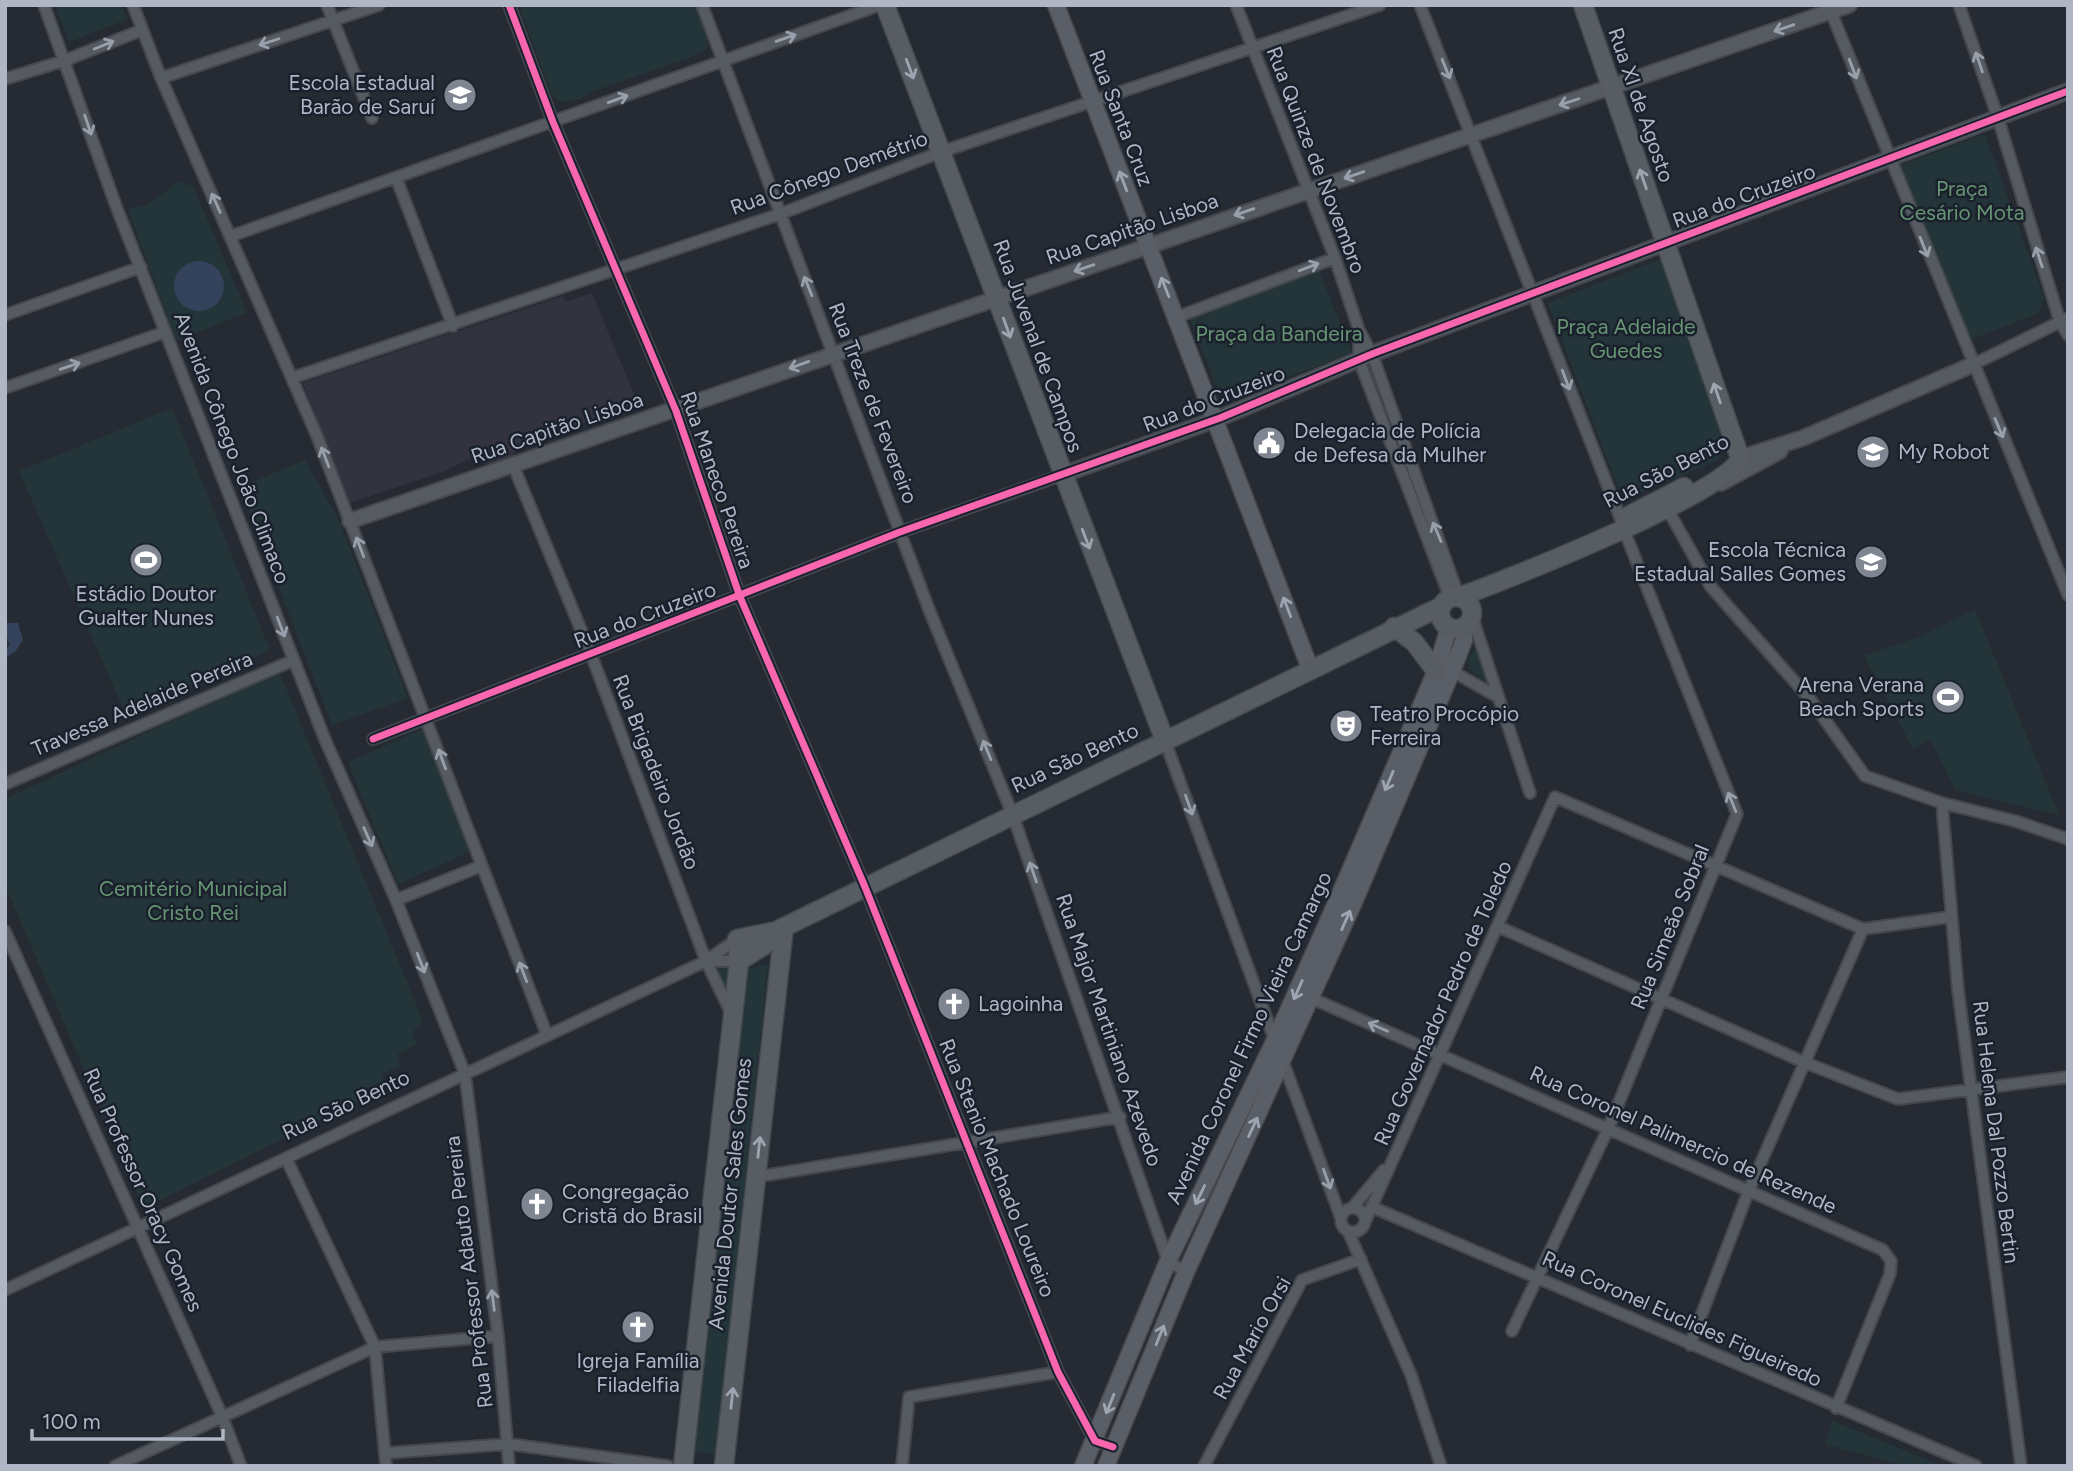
<svg xmlns="http://www.w3.org/2000/svg" width="2073" height="1471" viewBox="0 0 2073 1471" font-family="Figtree,sans-serif">
	<style>
		.medical { fill: #33333f }
		.green { fill: #243539 }
		.water { fill: #34435b }
		.lines { fill: none; stroke-linecap: round; stroke-linejoin: round }
		.minor-casing { stroke: #44474e; stroke-width: 14 }
		.tertiary-casing { stroke: #44474e; stroke-width: 18 }
		.secondary-casing { stroke: #44474e; stroke-width: 19 }
		.primary-casing { stroke: #434850; stroke-width: 21 }
		.minor { stroke: #565a61; stroke-width: 10 }
		.tertiary { stroke: #565a61; stroke-width: 14 }
		.secondary { stroke: #5a5e66; stroke-width: 16 }
		.primary { stroke: #585c63; stroke-width: 18 }
		.cycleway-casing { stroke: #1a212d; stroke-width: 11 }
		.cycleway { stroke: #f766af; stroke-width: 7 }
		.oneway { stroke: #99a0ac }
		.oneway2 { stroke: #9ea5b1 }
		.oneway3 { stroke: #9ea5b2 }
		.labels { text-anchor: middle; stroke-width: 5; stroke-linejoin: round; paint-order: stroke }
		.poi-label { font-size: 21px; fill: #afb7c5; stroke: #1a212d; text-anchor: start }
		.street-label { font-size: 21px; fill: #afb7c5; stroke: #1a212d }
		.park-label { font-size: 21px; fill: #679574; stroke: #1a212d }
	</style>
	<rect width="100%" height="100%" fill="#262b33"/>
	<path class="medical" d="M592,293l46,111 -118,41 -8,11 -25,9 -13,-8 -32,15 -93,31 -46,-120 260,-87 3,6z"/>
	<path class="green" d="M55,5h66l6,14 -58,23z
		M519,5h182c-2,16 9,30 5,45l-10,5 -105,37 -11,7 -18,3 -10,-7z
		M1985,134l59,164 -5,15 -68,27 -72,-174z
		M178,182l15,4 54,127 -71,27 -48,-131 17,-3z
		M1662,259l62,186 -7,15 -94,41 -75,-198z
		M1319,271l33,82 -130,48 -32,-82z
		M172,408l98,242 -144,65 -107,-244z
		M305,460l35,63 68,175 -76,27 -92,-238z
		M1975,609l84,206 -104,-25 -25,-51 -17,10 -49,-94 53,-17z
		M1476,648l12,33 -2,1 -18,-14 1,-11z
		M279,671l144,350 -11,12 5,11 -20,11 3,11 -19,8 4,14 -237,118 -8,-6 -135,-315v-86z
		M423,729l48,122 -73,33 -50,-122z
		M768,964l-52,490 -24,-2 51,-482z
		M734,965l-3,36 -19,-33z
		M1832,1421l111,45h-38l-80,-22z"/>
	<path class="water" d="M174 286a25 25 0 1 1 50 0a25 25 0 1 1-50 0Z
		M7,623h11l5,17 -8,12 -10,6v-9l5,-4 -5,-12z"/>
	<g class="lines">
		<defs>
			<path id="minor" d="M44,5l72,201 210,536 70,158 69,174 33,262 11,130
				M133,5l28,73 156,358 230,599
				M327,5l45,113
				M509,5l44,117 123,289 64,186 125,290 193,485 37,69 18,6
				M702,5l228,607 82,201 156,448 18,11
				M1236,5l99,253 24,72 13,24 87,243
				M1420,5l201,515
				M1959,5l39,113 62,204 8,13
				M1829,7l239,588
				M161,78l218,-73
				M5,79l61,-19 76,-30
				M397,180l56,146
				M231,236l649,-231
				M5,315l136,-48
				M1177,317l158,-59
				M1359,331v29l91,238
				M1972,365l96,-47
				M292,378l488,-164 161,-62 439,-147
				M5,388l160,-56
				M513,465l78,189 115,307 25,52
				M1668,510l43,77 99,112 55,77 77,27 73,18 53,18
				M1472,616l58,177
				M1446,671h6l44,25
				M373,739l527,-207 162,-57
				M1165,741l110,300
				M5,784l289,-124
				M1942,803l16,187 63,476
				M396,900l85,-34
				M1499,927l307,136 92,36 170,-22
				M1863,929l87,-12
				M5,931l217,485 19,50
				M706,961h33
				M1311,998l572,252 8,11 -1,13 -54,134
				M1282,1059l59,159
				M286,1158l89,189 11,119
				M756,1177l364,-60
				M1372,1207l604,259
				M1352,1208l32,-38
				M1341 1220a12 12 0 1 1 24 0a12 12 0 1 1-24 0Z
				M1364,1224l191,-427 308,132
				M1348,1231l63,144 30,91
				M5,1290l701,-329 31,-22
				M1512,1331l96,-202 129,-315 -113,-284
				M1690,1345l59,-155 114,-261
				M386,1453l123,-9 159,22
				M115,1466l260,-119 123,-11
				M902,1466l7,-69 149,-25
				M1204,1466l98,-186 59,-21"/>
			<path id="tertiary" d="M1740,458l63,-20 169,-73
				M1062,475l158,-57 152,-64 696,-263
				M1721,483l59,-32
				M350,521l1499,-516"/>
			<path id="secondary" d="M1056,5l255,666
				M1083,1466l85,-205 107,-221 59,-132 102,-237 13,-44
				M1106,1466l80,-194 168,-370 98,-231 12,-31 1,-14"/>
			<path id="primary" d="M885,5l280,736
				M1583,5l157,453
				M1628,516l56,-29
				M1459,597c42,-15 273,-106 281,-139
				M1440 613a16 16 0 1 1 32 0a16 16 0 1 1-32 0Z
				M1394,627l20,15 22,29
				M739,961l24,-15 13,-15
				M683,1466l56,-505 -2,-22 39,-8 666,-325
				M724,1466l60,-539"/>
		</defs>
		<use href="#minor" class="minor-casing"/>
		<use href="#tertiary" class="tertiary-casing"/>
		<use href="#secondary" class="secondary-casing"/>
		<use href="#primary" class="primary-casing"/>
		<use href="#minor" class="minor"/>
		<use href="#tertiary" class="tertiary"/>
		<use href="#secondary" class="secondary"/>
		<use href="#primary" class="primary"/>
		<defs>
			<path id="cycleway" d="M509,5l44,117 123,289 64,186 125,290 193,485 37,69 18,6
				M373,739l527,-207 320,-114 152,-64 696,-263"/>
		</defs>
		<use href="#cycleway" class="cycleway-casing"/>
		<use href="#cycleway" class="cycleway"/>
	</g>
	<defs><path id="oneway-shaft" d="M-6 0H5M1.5-3L5.5 0L1.5 3" fill="none" stroke-width="1.6" stroke-linecap="round" stroke-linejoin="round" transform="scale(1.75)"/></defs>
	<g class="oneway">
		<use href="#oneway-shaft" transform="translate(1784 28) rotate(161)"/>
		<use href="#oneway-shaft" transform="translate(786 38) rotate(-19)"/>
		<use href="#oneway-shaft" transform="translate(269 42) rotate(162)"/>
		<use href="#oneway-shaft" transform="translate(104 45) rotate(-22)"/>
		<use href="#oneway-shaft" transform="translate(1979 62) rotate(-109)"/>
		<use href="#oneway-shaft" transform="translate(1446 69) rotate(68)"/>
		<use href="#oneway-shaft" transform="translate(1853 69) rotate(69)"/>
		<use href="#oneway-shaft" transform="translate(618 99) rotate(-20)"/>
		<use href="#oneway-shaft" transform="translate(1569 102) rotate(162)"/>
		<use href="#oneway-shaft" transform="translate(88 125) rotate(71)"/>
		<use href="#oneway-shaft" transform="translate(1354 175) rotate(161)"/>
		<use href="#oneway-shaft" transform="translate(216 203) rotate(-114)"/>
		<use href="#oneway-shaft" transform="translate(1244 212) rotate(161)"/>
		<use href="#oneway-shaft" transform="translate(1924 247) rotate(68)"/>
		<use href="#oneway-shaft" transform="translate(2039 257) rotate(-108)"/>
		<use href="#oneway-shaft" transform="translate(1309 267) rotate(-21)"/>
		<use href="#oneway-shaft" transform="translate(1084 268) rotate(161)"/>
		<use href="#oneway-shaft" transform="translate(808 286) rotate(-112)"/>
		<use href="#oneway-shaft" transform="translate(799 365) rotate(160)"/>
		<use href="#oneway-shaft" transform="translate(70 366) rotate(-19)"/>
		<use href="#oneway-shaft" transform="translate(1566 380) rotate(69)"/>
		<use href="#oneway-shaft" transform="translate(1999 428) rotate(67)"/>
		<use href="#oneway-shaft" transform="translate(325 457) rotate(-111)"/>
		<use href="#oneway-shaft" transform="translate(1437 532) rotate(-113)"/>
		<use href="#oneway-shaft" transform="translate(360 547) rotate(-111)"/>
		<use href="#oneway-shaft" transform="translate(281 627) rotate(69)"/>
		<use href="#oneway-shaft" transform="translate(987 750) rotate(-112)"/>
		<use href="#oneway-shaft" transform="translate(442 759) rotate(-110)"/>
		<use href="#oneway-shaft" transform="translate(1732 802) rotate(-112)"/>
		<use href="#oneway-shaft" transform="translate(1189 805) rotate(70)"/>
		<use href="#oneway-shaft" transform="translate(368 837) rotate(66)"/>
		<use href="#oneway-shaft" transform="translate(1033 872) rotate(-109)"/>
		<use href="#oneway-shaft" transform="translate(421 963) rotate(69)"/>
		<use href="#oneway-shaft" transform="translate(523 972) rotate(-111)"/>
		<use href="#oneway-shaft" transform="translate(1378 1027) rotate(-156)"/>
		<use href="#oneway-shaft" transform="translate(1327 1179) rotate(70)"/>
		<use href="#oneway-shaft" transform="translate(493 1300) rotate(-97)"/>
	</g>
	<g class="oneway2">
		<use href="#oneway-shaft" transform="translate(910 69) rotate(69)"/>
		<use href="#oneway-shaft" transform="translate(1643 179) rotate(-109)"/>
		<use href="#oneway-shaft" transform="translate(1007 328) rotate(70)"/>
		<use href="#oneway-shaft" transform="translate(1717 393) rotate(-109)"/>
		<use href="#oneway-shaft" transform="translate(1086 539) rotate(69)"/>
		<use href="#oneway-shaft" transform="translate(759 1147) rotate(-84)"/>
		<use href="#oneway-shaft" transform="translate(732 1398) rotate(-84)"/>
	</g>
	<g class="oneway3">
		<use href="#oneway-shaft" transform="translate(1123 181) rotate(-111)"/>
		<use href="#oneway-shaft" transform="translate(1165 287) rotate(-112)"/>
		<use href="#oneway-shaft" transform="translate(1287 607) rotate(-111)"/>
		<use href="#oneway-shaft" transform="translate(1389 781) rotate(113)"/>
		<use href="#oneway-shaft" transform="translate(1346 920) rotate(-66)"/>
		<use href="#oneway-shaft" transform="translate(1298 990) rotate(114)"/>
		<use href="#oneway-shaft" transform="translate(1253 1127) rotate(-65)"/>
		<use href="#oneway-shaft" transform="translate(1200 1195) rotate(116)"/>
		<use href="#oneway-shaft" transform="translate(1160 1335) rotate(-68)"/>
		<use href="#oneway-shaft" transform="translate(1110 1404) rotate(112)"/>
	</g>
	<defs>
		<symbol id="school-disc" viewBox="-11 -11 22 22"><circle r="9.5" fill="#7f8692" stroke="#1a212d"/><path d="M0-5L7-2L0 1L-7-2ZM-4 1L0 2.5L4 1V4Q0 6-4 4Z" fill="#fff"/></symbol>
		<symbol id="civic-disc" viewBox="-11 -11 22 22"><circle r="9.5" fill="#7f8692" stroke="#1a212d"/><path d="M-.6-6.5H3V-4.5H.6V-3L4-1V1h2V6H-6V1h2V-1L-.6-3ZM-1.2 2.5V6h2.4V2.5Z" fill="#fff"/></symbol>
		<symbol id="university-disc" viewBox="-11 -11 22 22"><circle r="9.5" fill="#7f8692" stroke="#1a212d"/><path d="M0-5L7-2L0 1L-7-2ZM-4 1L0 2.5L4 1V4Q0 6-4 4Z" fill="#fff"/></symbol>
		<symbol id="stadium-disc" viewBox="-11 -11 22 22"><circle r="9.5" fill="#7f8692" stroke="#1a212d"/><path d="M0-5a6.5 5 0 1 0 0 10a6.5 5 0 1 0 0-10ZM-3.5-1.8h7v3.6h-7Z" fill="#fff"/></symbol>
		<symbol id="theatre-disc" viewBox="-11 -11 22 22"><circle r="9.5" fill="#7f8692" stroke="#1a212d"/><path d="M-5-5.5Q0-4 5-5.5V0Q5 5 0 6Q-5 5-5 0ZM-3.3-2.5H-1v1.5H-3.3ZM1-2.5H3.3v1.5H1ZM-2.8 1Q0 5.5 2.8 1Z" fill="#fff"/></symbol>
		<symbol id="church-disc" viewBox="-11 -11 22 22"><circle r="9.5" fill="#7f8692" stroke="#1a212d"/><path d="M-1.2-6h2.4v3.5h3.3v2.4h-3.3V6h-2.4V-.1h-3.3v-2.4h3.3Z" fill="#fff"/></symbol>
	</defs>
	<g fill-rule="evenodd">
		<use href="#school-disc" x="441" y="76" width="38" height="38"/>
		<use href="#civic-disc" x="1250" y="424" width="38" height="38"/>
		<use href="#university-disc" x="1854" y="433" width="38" height="38"/>
		<use href="#stadium-disc" x="127" y="541" width="38" height="38"/>
		<use href="#university-disc" x="1852" y="543" width="38" height="38"/>
		<use href="#stadium-disc" x="1929" y="678" width="38" height="38"/>
		<use href="#theatre-disc" x="1327" y="707" width="38" height="38"/>
		<use href="#church-disc" x="935" y="985" width="38" height="38"/>
		<use href="#church-disc" x="518" y="1185" width="38" height="38"/>
		<use href="#church-disc" x="619" y="1308" width="38" height="38"/>
	</g>
	<g class="labels">
		<g class="poi-label">
			<text x="435" y="90" text-anchor="end">Escola Estadual<tspan x="435" dy="24">Barão de Saruí</tspan></text>
			<text x="1294" y="438">Delegacia de Polícia<tspan x="1294" dy="24">de Defesa da Mulher</tspan></text>
			<text x="1898" y="459">My Robot</text>
			<text x="1846" y="557" text-anchor="end">Escola Técnica<tspan x="1846" dy="24">Estadual Salles Gomes</tspan></text>
			<text x="146" y="601" text-anchor="middle">Estádio Doutor<tspan x="146" dy="24">Gualter Nunes</tspan></text>
			<text x="1924" y="692" text-anchor="end">Arena Verana<tspan x="1924" dy="24">Beach Sports</tspan></text>
			<text x="1370" y="721">Teatro Procópio<tspan x="1370" dy="24">Ferreira</tspan></text>
			<text x="978" y="1011">Lagoinha</text>
			<text x="562" y="1199">Congregação<tspan x="562" dy="24">Cristã do Brasil</tspan></text>
			<text x="638" y="1368" text-anchor="middle">Igreja Família<tspan x="638" dy="24">Filadelfia</tspan></text>
		</g>
		<g class="street-label">
			<text transform="translate(1641 105) rotate(71)" y="7">Rua XI de Agosto</text>
			<text transform="translate(1121 118) rotate(69)" y="7">Rua Santa Cruz</text>
			<text transform="translate(1316 160) rotate(69)" y="7">Rua Quinze de Novembro</text>
			<text transform="translate(829 173) rotate(-20)" y="7">Rua Cônego Demétrio</text>
			<text transform="translate(1744 196) rotate(-20)" y="7">Rua do Cruzeiro</text>
			<text transform="translate(1132 229) rotate(-19)" y="7">Rua Capitão Lisboa</text>
			<text transform="translate(1038 346) rotate(70)" y="7">Rua Juvenal de Campos</text>
			<text transform="translate(1214 399) rotate(-21)" y="7">Rua do Cruzeiro</text>
			<text transform="translate(873 403) rotate(69)" y="7">Rua Treze de Fevereiro</text>
			<text transform="translate(557 428) rotate(-19)" y="7">Rua Capitão Lisboa</text>
			<text transform="translate(232 448) rotate(69)" y="7">Avenida Cônego João Climaco</text>
			<text transform="translate(1666 471) rotate(-27)" y="7">Rua São Bento</text>
			<text transform="translate(717 480) rotate(71)" y="7">Rua Maneco Pereira</text>
			<text transform="translate(645 615) rotate(-21)" y="7">Rua do Cruzeiro</text>
			<text transform="translate(142 704) rotate(-23)" y="7">Travessa Adelaide Pereira</text>
			<text transform="translate(1075 758) rotate(-25)" y="7">Rua São Bento</text>
			<text transform="translate(656 772) rotate(69)" y="7">Rua Brigadeiro Jordão</text>
			<text transform="translate(1670 927) rotate(-68)" y="7">Rua Simeão Sobral</text>
			<text transform="translate(1443 1003) rotate(-66)" y="7">Rua Governador Pedro de Toledo</text>
			<text transform="translate(1109 1030) rotate(71)" y="7">Rua Major Martiniano Azevedo</text>
			<text transform="translate(1249 1038) rotate(-65)" y="7">Avenida Coronel Firmo Vieira Camargo</text>
			<text transform="translate(346 1105) rotate(-25)" y="7">Rua São Bento</text>
			<text transform="translate(1996 1132) rotate(83)" y="7">Rua Helena Dal Pozzo Bertin</text>
			<text transform="translate(1683 1140) rotate(24)" y="7">Rua Coronel Palimercio de Rezende</text>
			<text transform="translate(997 1168) rotate(68)" y="7">Rua Stenio Machado Loureiro</text>
			<text transform="translate(143 1190) rotate(66)" y="7">Rua Professor Oracy Gomes</text>
			<text transform="translate(730 1194) rotate(-84)" y="7">Avenida Doutor Sales Gomes</text>
			<text transform="translate(469 1272) rotate(-97)" y="7">Rua Professor Adauto Pereira</text>
			<text transform="translate(1682 1319) rotate(24)" y="7">Rua Coronel Euclides Figueiredo</text>
			<text transform="translate(1252 1338) rotate(-61)" y="7">Rua Mario Orsi</text>
		</g>
		<g class="park-label">
			<text x="1962" y="196">Praça<tspan x="1962" dy="24">Cesário Mota</tspan></text>
			<text x="1626" y="334">Praça Adelaide<tspan x="1626" dy="24">Guedes</tspan></text>
			<text x="1279" y="341">Praça da Bandeira</text>
			<text x="193" y="896">Cemitério Municipal<tspan x="193" dy="24">Cristo Rei</tspan></text>
		</g>
	</g>
	<rect width="2073" height="1471" fill="none" stroke="#afb7c5" stroke-width="14"/>
	<path d="M32 1429v10h191v-10" fill="none" stroke="#afb7c5" stroke-width="3.5"/>
	<text x="42" y="1429" font-size="21" fill="#afb7c5" stroke="#1a212d" stroke-width="5" paint-order="stroke">100 m</text>
</svg>
